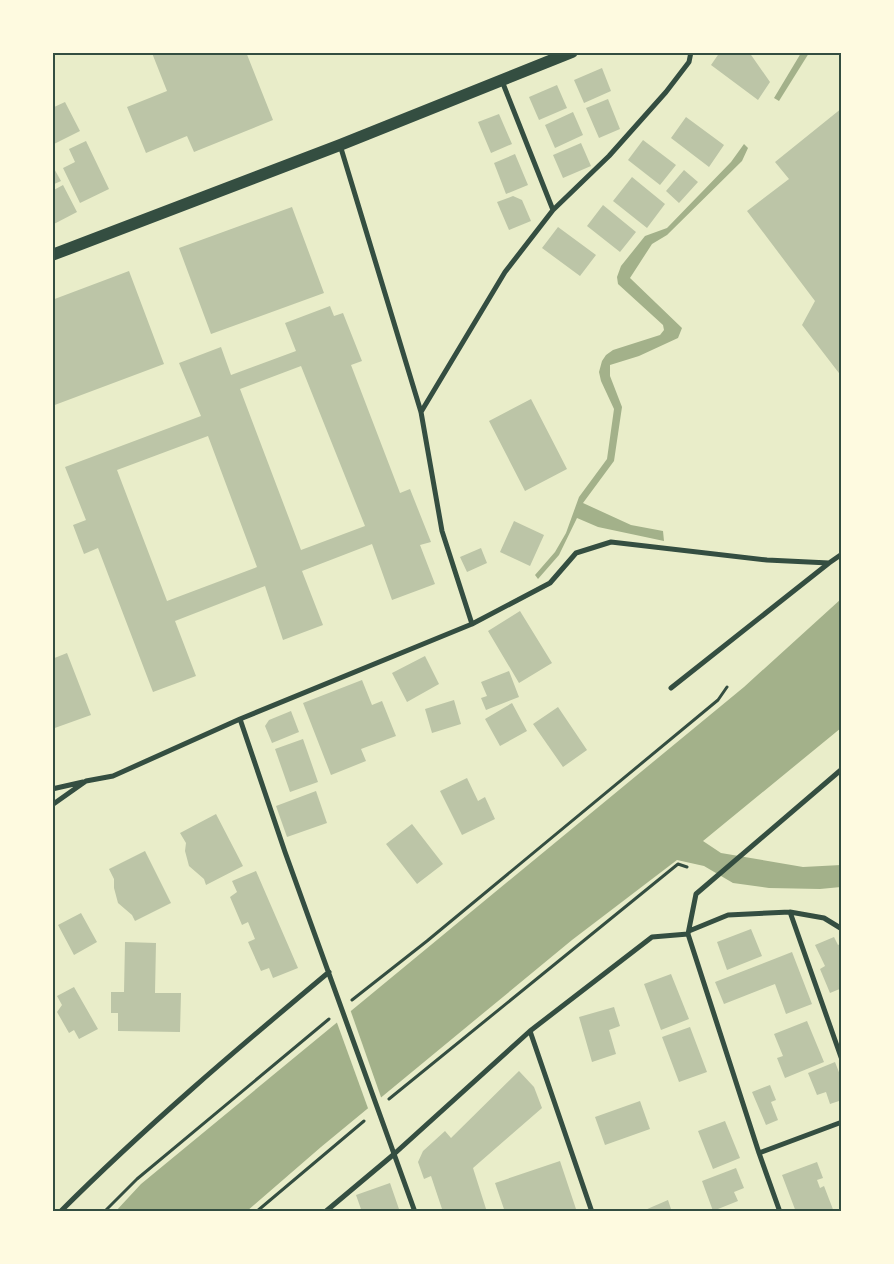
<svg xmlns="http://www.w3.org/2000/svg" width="894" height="1264" viewBox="0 0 894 1264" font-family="'Noto Sans',sans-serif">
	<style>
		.water { fill: #a3b18a }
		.pier { fill: #e9edc9 }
		.building { fill: #bcc5a7; fill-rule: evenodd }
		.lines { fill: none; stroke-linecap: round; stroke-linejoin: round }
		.path { stroke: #344e41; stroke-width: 3 }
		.minor { stroke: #344e41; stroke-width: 5 }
		.primary { stroke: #344e41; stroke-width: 12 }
		.neatline { fill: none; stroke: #344e41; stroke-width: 2 }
	</style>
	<rect width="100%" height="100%" fill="#e9edc9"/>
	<path class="water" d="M801,53h8l-30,48 -5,-3z
		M744,144l4,4 -6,13 -75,74 -15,9 -22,34 52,50 -4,10 -39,18 -29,9v11l12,31 -8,54 -31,42 48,22 32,6 1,10 -66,-14 -21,-9 -18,37 -21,24 -3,-4 20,-23 11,-19 13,-36 28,-38 7,-50 -13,-28 -2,-9 3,-11 4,-6 7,-5 47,-15 4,-5 -1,-5 -45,-41 -1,-7 4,-11 24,-30 22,-8 64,-66z
		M841,599v129l-138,113 18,12 82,14 38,-2v22l-21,2 -51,-1 -36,-5 -29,-17 -27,-6 -105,80 -251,207 -74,64 -132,1 26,-28 603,-497z"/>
	<path class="pier" d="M350,1009l32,91 -13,11 -33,-91z"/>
	<path class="building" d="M154,52h92l27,68 -79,32 -7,-16 -41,17 -19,-46 40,-16 -15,-38z
		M720,52h29l21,30 -12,18 -47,-35z
		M602,68l9,23 -27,12 -10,-23z
		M557,85l10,23 -28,12 -10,-23z
		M608,99l12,30 -21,9 -13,-30z
		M65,102l15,29 -28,14v-37z
		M842,108v269l-40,-52 13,-24 -68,-90 42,-32 -14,-17z
		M573,112l10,23 -28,13 -10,-23z
		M499,114l13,30 -21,9 -13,-31z
		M686,117l38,28 -15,22 -38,-29z
		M643,140l33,25 -16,20 -32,-25z
		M86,141l23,48 -29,14 -17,-35 12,-6 -6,-13z
		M581,143l10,23 -28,12 -10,-23z
		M515,154l13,31 -22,9 -12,-31z
		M52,165l9,16 -9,4z
		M684,170l14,12 -19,21 -13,-12z
		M632,177l33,27 -18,24 -34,-27z
		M63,185l14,27 -25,13v-34z
		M513,196l9,4 9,21 -22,9 -12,-28z
		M603,205l33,27 -16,20 -33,-26z
		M292,207l32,86 -113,41 -32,-86z
		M558,227l38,28 -16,21 -38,-28z
		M129,271l35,93 -112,42v-106z
		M330,306l4,10 9,-3 19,48 -11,4 49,128 10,-4 21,53 -11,3 15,39 -43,16 -20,-56 -70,27 21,54 -40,15 -18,-54 -90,35 21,55 -43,16 -55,-144 -14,6 -11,-29 13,-5 -21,-53 136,-51 -22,-53 42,-16 10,28 65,-24 -11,-28zM301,366l64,160 -64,24 -61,-161zM208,436l49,131 -90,34 -50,-131z
		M531,399l36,70 -42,22 -36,-70z
		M514,521l30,14 -14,31 -30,-14z
		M481,548l6,15 -20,9 -7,-15z
		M520,611l32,52 -33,20 -31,-52z
		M67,653l24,62 -39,14v-70z
		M425,656l14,28 -32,18 -15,-29z
		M509,671l10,26 -33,13 -5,-12 6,-2 -6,-14z
		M362,680l10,25 10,-4 14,35 -35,13 5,12 -35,14 -28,-72z
		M454,700l7,24 -29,9 -7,-24z
		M512,703l15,28 -27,15 -15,-27z
		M558,707l29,43 -24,17 -30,-43z
		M291,711l8,21 -27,11 -7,-17 4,-6z
		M303,739l15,43 -28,10 -15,-43z
		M467,778l11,23 7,-4 10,22 -33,16 -22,-44z
		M316,791l11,32 -40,14 -11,-31z
		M216,814l27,52 -37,19 -2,-6 -15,-13 -4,-15 1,-8 -6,-10z
		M412,824l31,40 -26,20 -31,-40z
		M145,851l26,52 -36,18 -3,-6 -14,-12 -4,-15v-9l-5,-10z
		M256,871l42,97 -25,10 -4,-10 -8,3 -13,-29 7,-3 -7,-17 -6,3 -12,-28 7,-5 -5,-11z
		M81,913l16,29 -23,13 -16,-30z
		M751,929l11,27 -35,14 -10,-28z
		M834,937l4,8 4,-2v45l-12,5 -10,-24 5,-3 -10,-21z
		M125,942l31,1 -1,50h26l-1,39 -62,-1v-18h-7v-21h13z
		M792,952l20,52 -26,10 -11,-30 -51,20 -9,-22z
		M671,974l18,45 -28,11 -17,-46z
		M74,987l24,42 -19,10 -5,-9 -5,3 -12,-21 5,-7 -5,-9z
		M614,1007l6,19 -11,4 7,24 -24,8 -13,-45z
		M807,1021l17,41 -39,16 -8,-20 6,-2 -9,-22z
		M690,1027l17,45 -28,10 -17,-45z
		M835,1062l7,18v20l-12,4 -4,-12 -9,3 -9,-22z
		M519,1071l15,16 8,21 -69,60 14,44h-44l-12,-36 -7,3 -6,-17 5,-11 22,-20 6,7z
		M770,1085l6,15 -5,2 7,18 -12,5 -14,-33z
		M640,1101l10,28 -45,16 -10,-28z
		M725,1121l15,37 -27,11 -15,-38z
		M560,1161l17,51h-72l-10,-29z
		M817,1162l6,16 -6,2 3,8 4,-2 10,26h-38l-14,-37z
		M736,1168l8,20 -10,4 4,9 -25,10 -11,-30z
		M390,1183l10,29h-38l-6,-17z
		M668,1200l4,12h-26l-1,-2z"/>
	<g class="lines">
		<path class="path" d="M352,1000l75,-59 291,-241 9,-13
			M389,1099l289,-235 9,3
			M104,1212l33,-33 192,-160
			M256,1212l108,-91"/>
		<path class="minor" d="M502,81l51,129
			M340,145l81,267 21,119 30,93
			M421,412l84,-140 48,-62 56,-54 57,-64 23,-30 2,-10
			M671,688l158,-125
			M240,719l45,133 130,360
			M52,789l31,-7
			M52,805l34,-24 27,-5 127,-57 232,-95 78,-41 26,-30 35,-11 156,18 62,3 13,-9
			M790,912l34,6 18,11
			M689,931l39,-16 62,-3 52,148
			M688,934l71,219 21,59
			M530,1031l62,181
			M759,1153l83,-31
			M60,1212c85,-85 177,-163 269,-240
			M325,1212l68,-57 137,-124 122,-94 36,-3 8,-40 146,-125"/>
		<path class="primary" d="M52,255l288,-110 232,-93"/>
	</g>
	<rect width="894" height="1264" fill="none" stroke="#fefae0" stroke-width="108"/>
	<rect x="54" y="54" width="786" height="1156" class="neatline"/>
</svg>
